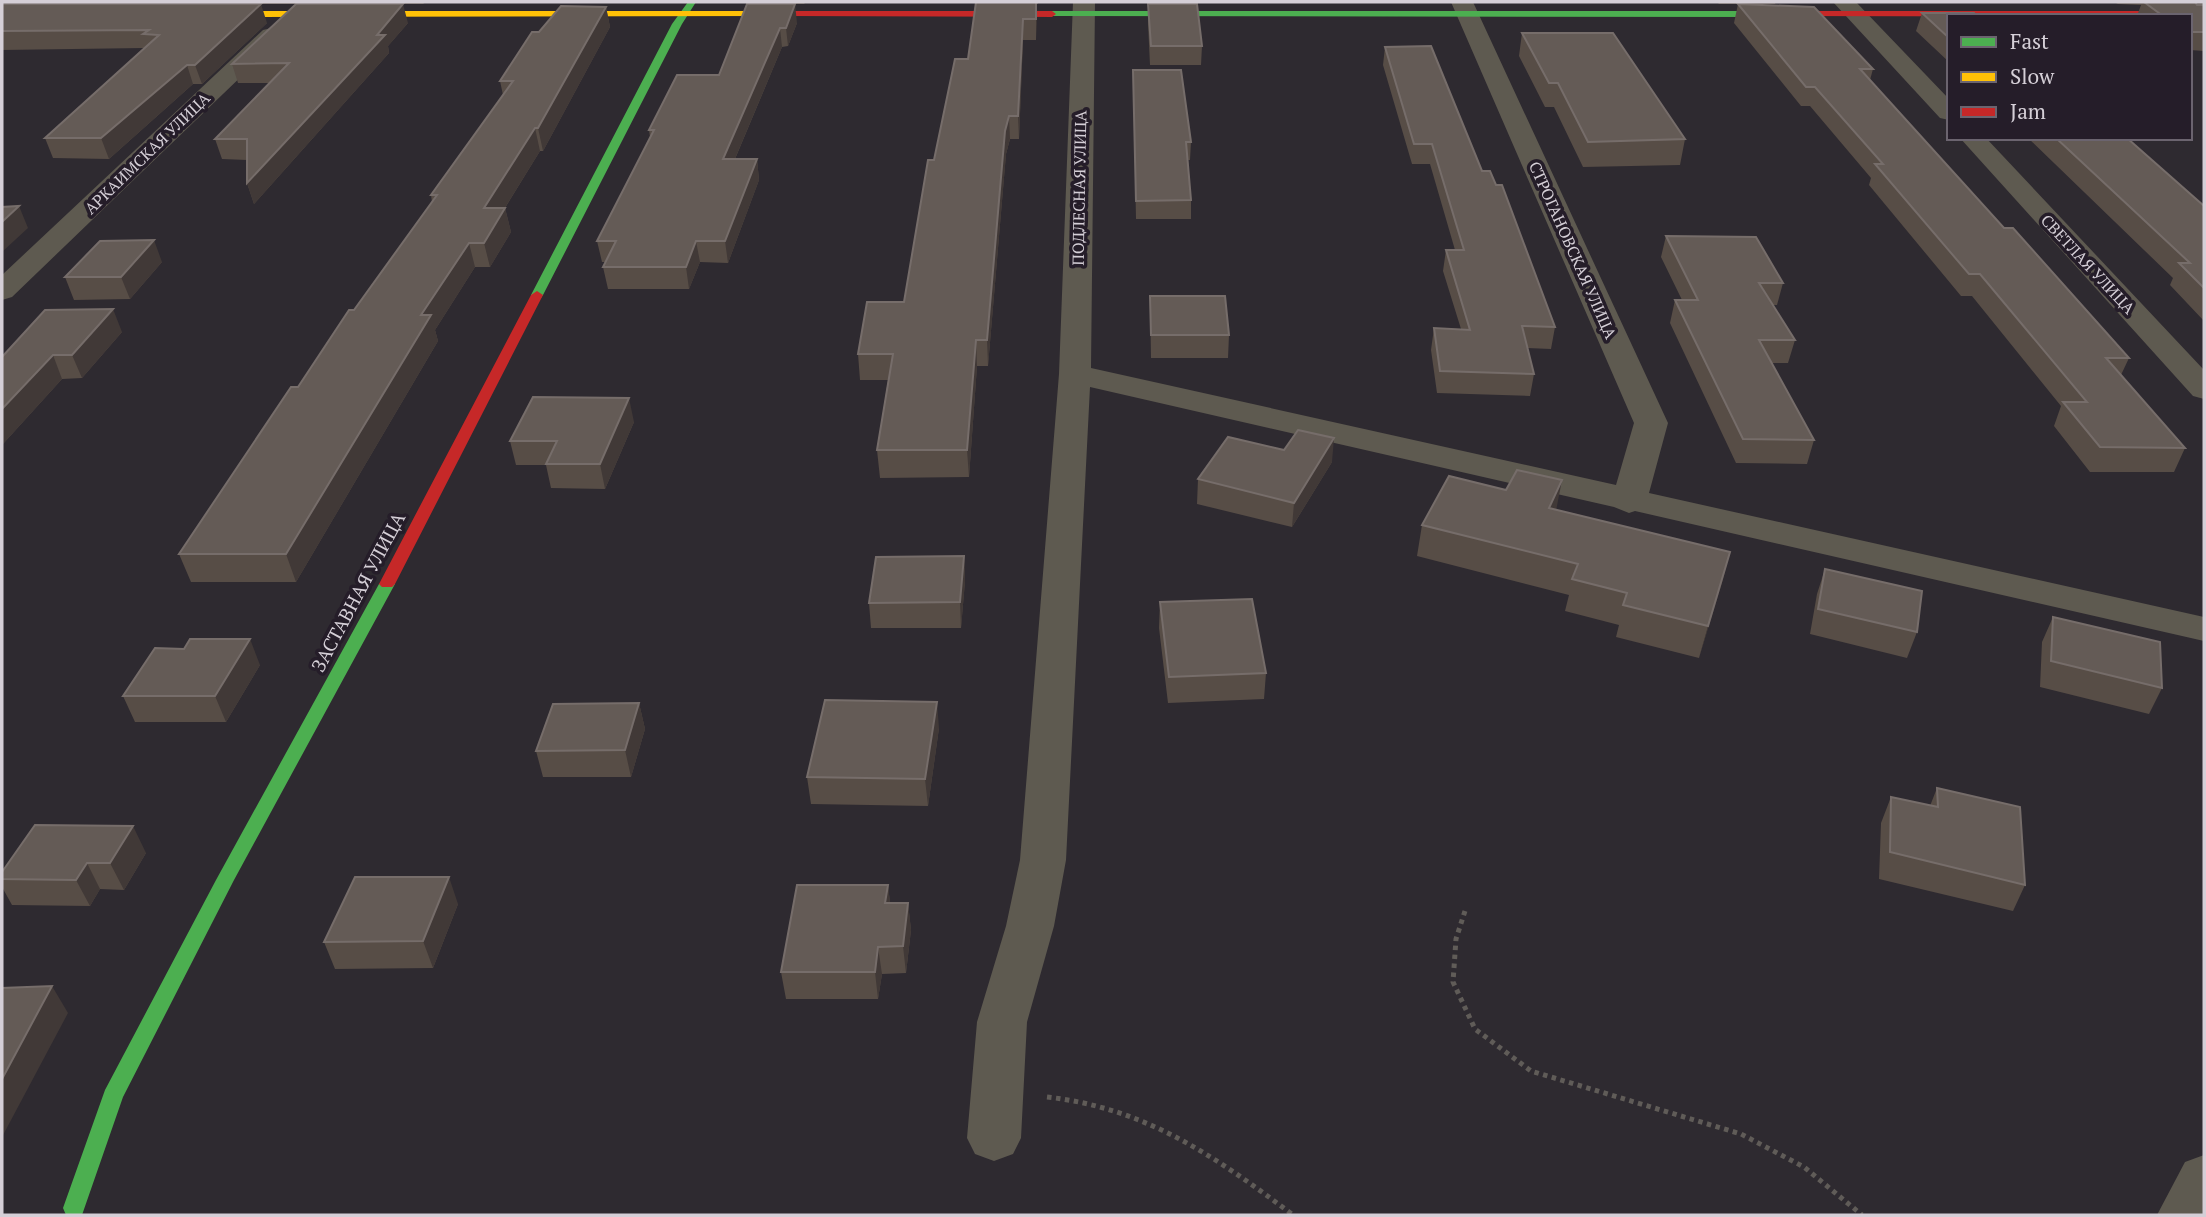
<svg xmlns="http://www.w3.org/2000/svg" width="2206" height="1217" viewBox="0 0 2206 1217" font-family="'PT Serif',serif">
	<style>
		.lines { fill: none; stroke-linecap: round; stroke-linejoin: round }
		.path { stroke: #605c58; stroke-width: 5; stroke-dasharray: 4.5 4.5; stroke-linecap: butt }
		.street { fill: #5e5a50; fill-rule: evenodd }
		.fast { fill: #4caf50; fill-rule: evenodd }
		.slow { fill: #ffc107; fill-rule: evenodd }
		.jam { fill: #c62828; fill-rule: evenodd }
		.wall { fill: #574d46 }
		.shaded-wall { fill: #413937 }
		.building { fill: #645b56; stroke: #766d6a; stroke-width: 2 }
		.labels { text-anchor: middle; stroke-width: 7; stroke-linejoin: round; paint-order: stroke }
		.far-street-label { font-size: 16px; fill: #d5cfd7; stroke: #251d29 }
		.street-label { font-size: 19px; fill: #d5cfd7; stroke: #251d29 }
	</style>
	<rect width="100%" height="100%" fill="#2e2a30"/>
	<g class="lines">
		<path class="path" d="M1465,911l-9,28 -3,43 22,47 56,42 210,63 63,33 58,48
			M1047,1097c99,11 169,60 246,118"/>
		<path class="street" d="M1073,2h22l-4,366 525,117 18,-62 -183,-421h22l195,421 -19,70 555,124v24l-569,-130 -6,2 -15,-6 -524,-120 -24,473 -12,66 -27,96 -6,116 -8,16 -19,7 -19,-7 -8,-16 10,-116 29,-96 14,-66 39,-486z
			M1833,2h23l93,97v21l-9,-2z
			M271,28l8,2 3,5 -3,5 -267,257 -10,3v-25l261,-245z
			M1960,138h26l218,232v29l-11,-3z
			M2204,1155v60h-47l28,-53z"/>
		<path class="fast" d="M688,2h8l-14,22 -139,271 -2,3h-8l-2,-3 141,-271z
			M1052,11h716l4,3 -4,3 -719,-1v-4z
			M387,579l8,5 -161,296 -111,217 -41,118h-16l-3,-7 42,-118 111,-210 163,-296z"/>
		<path class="slow" d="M789,11l3,1v4l-582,1 -4,-3 4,-3z"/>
		<path class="jam" d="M789,11h263l4,3 -4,3 -266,-1v-4z
			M1768,11h436v6l-439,-1v-4z
			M537,291l6,4 -148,289 -3,3h-10l-3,-3 152,-289z"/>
	</g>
	<path class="wall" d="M21,2h405l-3,2h-401z
		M757,2h49l-2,2h-46z
		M979,2h59v2h-2v36h-13l-4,99h-9l-4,15 -18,212h-11l-8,111 -89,1 -3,-28 11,-70h-28l-2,-26 46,-52 30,-142 34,-101z
		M1147,2h47v2h-47z
		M1717,2h59l-1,2h-56z
		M2114,2h90v49l-14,-1v-34h-53l4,-11 -23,-1z
		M2,4l265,19 -65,61h-9l-84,75 -56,-1 -8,-20 99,-90 -142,2z
		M747,4l50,19 -9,23 -6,1 -47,112h22l2,21 -31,83 -28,-1 -11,27h-81l-5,-22 3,-5h-4l-5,-21 53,-104 -1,-7 70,-55z
		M1148,4l54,42 -1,19h-51l-2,-42z
		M1738,4l135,65 -3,11 134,148 125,130 -8,17 64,73 -11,24h-84l-36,-46 7,-20 -89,-110h-11l-92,-111 2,-7 -61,-72h-9l-67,-83z
		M606,7l4,20 -67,124h-3l-35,57 6,24 -21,35h-15l-40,63 3,11 -142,241h-105l-12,-28 119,-167 134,-185 -1,-7 72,-100 -3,-14 39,-49z
		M1922,13l27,3v46l-33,-31z
		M408,23l-20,23 1,7 -135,151 -7,-21v-23l-25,-1 -7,-20 55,-56h-32l-6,-19z
		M1522,33l163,106 -5,26 -97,2 -29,-60h-9l-26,-51z
		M1385,47l97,124 14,14 59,142 -4,22 -24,-1 7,26 -4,22 -93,-3 -6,-43 3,-22 27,1 -18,-58 3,-21h9l-25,-86h-18l-29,-99z
		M1133,70l58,72 -1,18h-2l3,40v19h-55z
		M2028,138h99l77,68v115l-34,-36 3,-7z
		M1666,236l117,47 -6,22h-4l22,35 -7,23h-16l42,77 -7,24 -71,-1 -66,-140 5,-23h7l-21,-43z
		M162,262l-32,37 -56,1 -9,-23z
		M1150,296l79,39 -1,23h-77z
		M122,332l-40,46 -20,1 -60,66v-88z
		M634,422l-29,67 -54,-1 -5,-23h-30l-6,-24z
		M1332,462l-40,65 -95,-23 1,-25z
		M1556,510l174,42 -31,106 -83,-21 3,-12 -54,-14 4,-16 -152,-39 5,-31z
		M964,556l1,25 -4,47h-90l-2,-25z
		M1825,569l92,63 -10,26 -97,-24 7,-40z
		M1160,602l106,71 -2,26 -96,4 -9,-75z
		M2053,617l109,71 -13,26 -109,-27 2,-45z
		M260,665l-34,57h-91l-12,-26z
		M639,703l6,26 -14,48h-88l-7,-26z
		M939,728l-11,78 -117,-2 -4,-27z
		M1937,788l88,97 -12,26 -134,-32 2,-56 10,-26 39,9z
		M146,853l-22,37 -24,-1 -10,17 -78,-1 -10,-18v-15z
		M888,885l2,18h18l3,27 -5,43 -24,1 -4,25h-92l-5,-27z
		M458,904l-25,64 -98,1 -11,-27z"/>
	<path class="shaded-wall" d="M1036,2l1,21 -1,17z
		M261,4l6,19 -65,61 -7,-19z
		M403,4l5,19 -20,23 1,7 -135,151 -7,-21z
		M795,4l2,19 -9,23 -2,-18z
		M606,7l4,20 -67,124 -5,-23z
		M1023,19v21l-4,99 -1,-23z
		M780,28l2,19 -56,133 -3,-21z
		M187,65l6,19 -84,75 -8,-21z
		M1009,116l1,23 -4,15 -18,212 -1,-26 18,-209z
		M535,128l5,23 -50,81 -6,-24z
		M757,159l2,21 -31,83 -3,-22z
		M19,206l9,22 -26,24v-30z
		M505,208l6,24 -21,35 -6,-24z
		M154,240l8,22 -32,37 -9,-22z
		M696,241l4,21 -11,27 -3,-22z
		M469,243l6,24 -40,63 3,11 -142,241 -10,-28 135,-239z
		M113,309l9,23 -40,46 -10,-23z
		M976,340l1,26 -8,111 -2,-27z
		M53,355l9,24 -60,66v-36z
		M629,398l5,24 -29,67 -5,-25z
		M1334,438l-2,24 -40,65 2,-24z
		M1562,480l-6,31 -7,-3z
		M1730,552l-8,31 -23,75 9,-32z
		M964,556l1,25 -4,47 -1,-26z
		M250,639l10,26 -34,57 -11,-26z
		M937,702l2,26 -11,78 -3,-27z
		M639,703l6,26 -14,48 -6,-27z
		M133,826l13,27 -22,37 -14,-27z
		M87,863l13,26 -10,17 -14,-26z
		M449,877l9,27 -25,64 -10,-27z
		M888,885l3,27 -6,-9z
		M908,903l3,27 -5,43 -3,-27z
		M878,947l4,27 -4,25 -3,-27z
		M52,986l16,27 -66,124v-58z"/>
	<path class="building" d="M976,2h60v17h-13l-5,97h-9l-4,15 -18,209h-11l-9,110h-90l16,-96h-35l9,-52h37l24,-142h6l21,-101h13z
		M2144,2h51l2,3h7v27h-14v-16h-27z
		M2,4h259l-66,61h-8l-86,73h-56l114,-103 -16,-1 6,-4 -147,1z
		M296,4h107l-26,31h8l-138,148v-44h-32l74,-76 -57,1z
		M747,4h48l-9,24h-6l-57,131h34l-32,82h-29l-10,26h-83l13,-26h-19l57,-111h-5l28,-55h42z
		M1148,4h49l5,42h-51z
		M1738,4l76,3 59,62h-13l144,159h9l116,130h-23l79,90 -85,-1 -37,-45h24l-107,-128h-11l-94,-110h8l-68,-77h-9z
		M561,6l45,1 -68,121h-3l-51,80h21l-21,35h-15l-48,72h10l-145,239h-107l112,-167h7l51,-77h5l83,-115h-6l82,-114h-13l32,-49h7z
		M1922,13h52l3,3h-28v22z
		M1522,33h91l72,106 -97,3 -30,-59h-9z
		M1431,46l51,125h8l6,14h6l53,142 -33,-1 12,48 -94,-3 -6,-43 36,2 -24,-80h18l-32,-106h-18l-29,-97z
		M1133,70h48l10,72h-5l5,58 -55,1z
		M2056,138h71l77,68v82l-25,-25h11z
		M19,206l-17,16v-15z
		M1666,236l90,1 27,46h-24l36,57h-36l55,100 -71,-1 -68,-139h23z
		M154,240l-33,37h-56l35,-36z
		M1150,296h75l4,39h-78z
		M113,309l-41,46h-19l-51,54v-52l43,-47z
		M533,397l96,1 -29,66h-54l11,-23h-47z
		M1298,430l36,8 -40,65 -96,-24 30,-42 56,13z
		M1517,470l45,10 -13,28 181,44 -22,74 -85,-21 4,-12 -55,-14 6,-15 -156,-39 27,-49 57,14z
		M964,556l-4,46 -91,1 7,-46z
		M1825,569l97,22 -5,41 -99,-23z
		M1252,599l14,74 -97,4 -9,-75z
		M2053,617l107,25 2,46 -111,-27z
		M190,639h60l-35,57h-92l32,-48 29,1z
		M825,700l112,2 -12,77 -118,-2z
		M639,703l-14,47 -89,1 17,-47z
		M1937,788l83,19 5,78 -135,-33 1,-55 47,10z
		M35,825l98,1 -23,37h-23l-11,17 -74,-1v-7z
		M355,877h94l-26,64 -99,1z
		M797,885h91l-3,18h23l-5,43 -25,1 -3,25h-94z
		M52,986l-50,93v-91z"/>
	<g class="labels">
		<g class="far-street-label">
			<text transform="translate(147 153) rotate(-44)" y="6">АРКАИМСКАЯ УЛИЦА</text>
			<text transform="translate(1079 188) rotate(-89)" y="6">ПОДЛЕСНАЯ УЛИЦА</text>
			<text transform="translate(1573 250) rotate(66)" y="6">СТРОГАНОВСКАЯ УЛИЦА</text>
			<text transform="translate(2088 264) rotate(47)" y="6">СВЕТЛАЯ УЛИЦА</text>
		</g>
		<g class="street-label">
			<text transform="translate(358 592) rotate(-62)" y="7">ЗАСТАВНАЯ УЛИЦА</text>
		</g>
	</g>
	<rect width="2206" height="1217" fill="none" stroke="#d5cfd7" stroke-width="7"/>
	<rect x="1947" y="14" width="245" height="126" fill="#251d29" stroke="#6b646f" stroke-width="2"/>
	<rect x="1961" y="37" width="35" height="10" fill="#4caf50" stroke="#6b646f" stroke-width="2"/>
	<text x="2010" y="49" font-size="21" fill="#d5cfd7">Fast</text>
	<rect x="1961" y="72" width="35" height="10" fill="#ffc107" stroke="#6b646f" stroke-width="2"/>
	<text x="2010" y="84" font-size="21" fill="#d5cfd7">Slow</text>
	<rect x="1961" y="107" width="35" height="10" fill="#c62828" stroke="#6b646f" stroke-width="2"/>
	<text x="2010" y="119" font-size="21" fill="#d5cfd7">Jam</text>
</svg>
